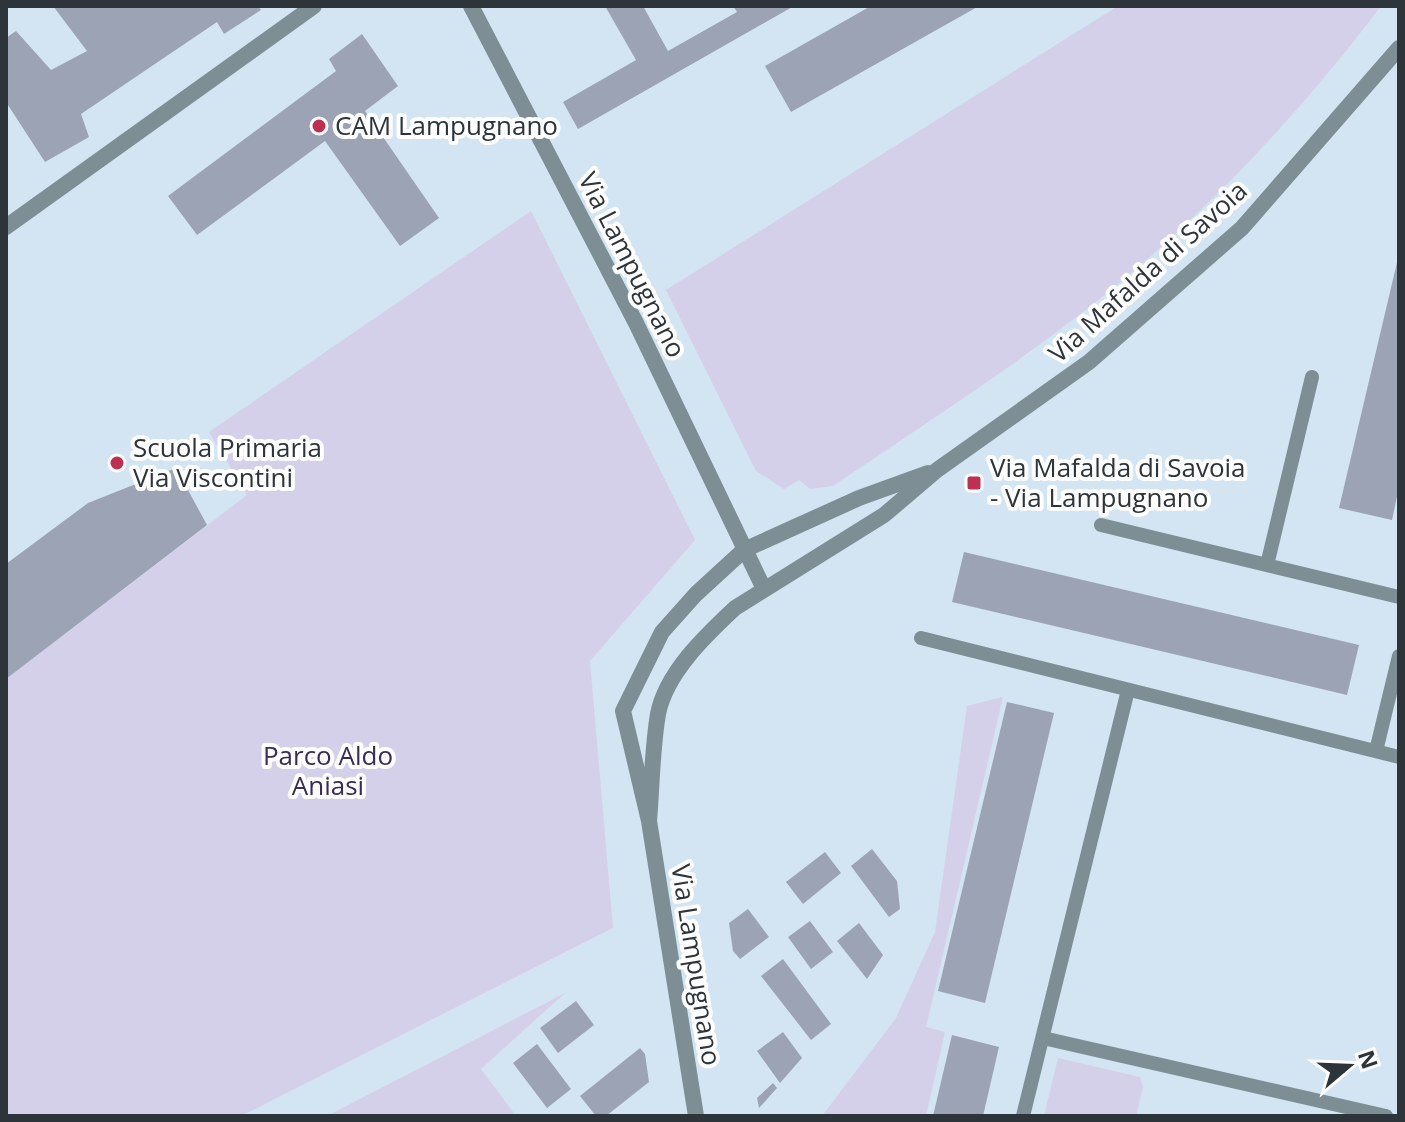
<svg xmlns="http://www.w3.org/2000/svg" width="1405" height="1122" viewBox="0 0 1405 1122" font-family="'Open Sans',sans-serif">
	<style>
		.green { fill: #d5d0e9 }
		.building { fill: #9ca3b5 }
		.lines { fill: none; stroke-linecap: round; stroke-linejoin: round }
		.service { stroke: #7d8f94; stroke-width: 14 }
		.minor { stroke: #7d8f94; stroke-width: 16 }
		.tertiary { stroke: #7d8f94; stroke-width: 16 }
		.poi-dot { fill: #bf2f52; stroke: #fff; stroke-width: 3 }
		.labels { text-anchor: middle; stroke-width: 8; stroke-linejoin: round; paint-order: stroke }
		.poi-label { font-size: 26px; fill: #2d343a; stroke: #fff; text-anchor: start }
		.street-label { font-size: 26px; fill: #2d343a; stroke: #fff }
		.park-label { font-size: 26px; fill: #392c59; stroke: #fff }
	</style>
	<rect width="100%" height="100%" fill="#d3e4f3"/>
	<path class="green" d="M1118,6h263c-74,98 -158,189 -252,269 -93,78 -196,143 -296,211l-23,3 -11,-9 -15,9 -28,-18 -90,-181z
		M531,211l164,329 -105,121 23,267 -372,188h-235v-437l241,-184 -38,-63z
		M1003,697l-77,330 19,5 -19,84h-104l74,-98 39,-86 32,-226z
		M565,993l-84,76 35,47h-189z
		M1058,1058l82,19 3,10 -7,29h-92z"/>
	<path class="building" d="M53,6h205l3,4 -37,24 -7,-12 -136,92 8,23 -44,25 -39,-60v-64l10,-7 35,39 36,-19z
		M605,6h38l25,45 69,-39 -4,-6h61l-216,123 -15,-27 73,-42z
		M871,6h108l-188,106 -26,-46z
		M362,34l36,52 -33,25 74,107 -39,28 -75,-105 -128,94 -29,-39 168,-125 -7,-12z
		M1399,254v233l-7,33 -53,-12z
		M176,468l31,57 -201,154v-115l82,-61z
		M964,552l395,93 -12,50 -395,-93z
		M1007,702l47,11 -69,290 -47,-12z
		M872,849l25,32 3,28 -11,8 -38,-51z
		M825,852l16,21 -38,31 -17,-22z
		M748,909l21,28 -29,22 -7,-8 -4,-28z
		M810,921l23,31 -22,17 -23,-32z
		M859,923l24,32 -16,24 -30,-38z
		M783,959l48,65 -20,16 -50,-64z
		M576,1001l18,24 -36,28 -18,-25z
		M783,1032l19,26 -22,25 -23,-32z
		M952,1035l47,12 -16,69h-50z
		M537,1044l34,45 -24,19 -34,-45z
		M640,1048l5,6 4,28 -43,34h-10l-16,-20z
		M773,1083l4,5 -18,20 -2,-10z"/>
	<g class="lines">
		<path class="service" d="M1101,525l298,72
			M1267,565l45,-188
			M921,638l478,119
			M1376,751l23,-95
			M1043,1038l343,78
			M1023,1116l105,-426"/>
		<path class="minor" d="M6,227l308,-221"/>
		<path class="tertiary" d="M471,6l165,317 128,266
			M649,821c3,-35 3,-72 9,-107 8,-41 47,-78 77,-106l149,-93 53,-45 152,-108 153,-134 157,-180
			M696,1116l-47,-295 -26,-110 39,-79 34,-38 48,-44 115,-52 69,-25"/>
	</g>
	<g class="poi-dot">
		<circle cx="319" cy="126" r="8"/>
		<circle cx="117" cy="463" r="8"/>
		<rect x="966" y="475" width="16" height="16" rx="4"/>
	</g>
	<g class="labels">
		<g class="poi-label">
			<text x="335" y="135">CAM Lampugnano</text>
			<text x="133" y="457">Scuola Primaria<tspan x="133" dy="30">Via Viscontini</tspan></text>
			<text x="990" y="477">Via Mafalda di Savoia<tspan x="990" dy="30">- Via Lampugnano</tspan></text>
		</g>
		<g class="street-label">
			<text transform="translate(632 265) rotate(63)" y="9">Via Lampugnano</text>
			<text transform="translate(1148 272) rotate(-42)" y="9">Via Mafalda di Savoia</text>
			<text transform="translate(696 965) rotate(81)" y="9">Via Lampugnano</text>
		</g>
		<g class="park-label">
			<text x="328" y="765">Parco Aldo<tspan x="328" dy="30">Aniasi</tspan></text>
		</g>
	</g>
	<rect width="1405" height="1122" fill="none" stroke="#2d343a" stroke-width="16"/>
	<g transform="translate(1349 1066) rotate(71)" stroke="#ffffff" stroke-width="6" paint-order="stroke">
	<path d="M0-6L14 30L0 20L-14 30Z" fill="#2d343a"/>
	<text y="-12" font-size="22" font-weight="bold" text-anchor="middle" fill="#2d343a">N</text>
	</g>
</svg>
